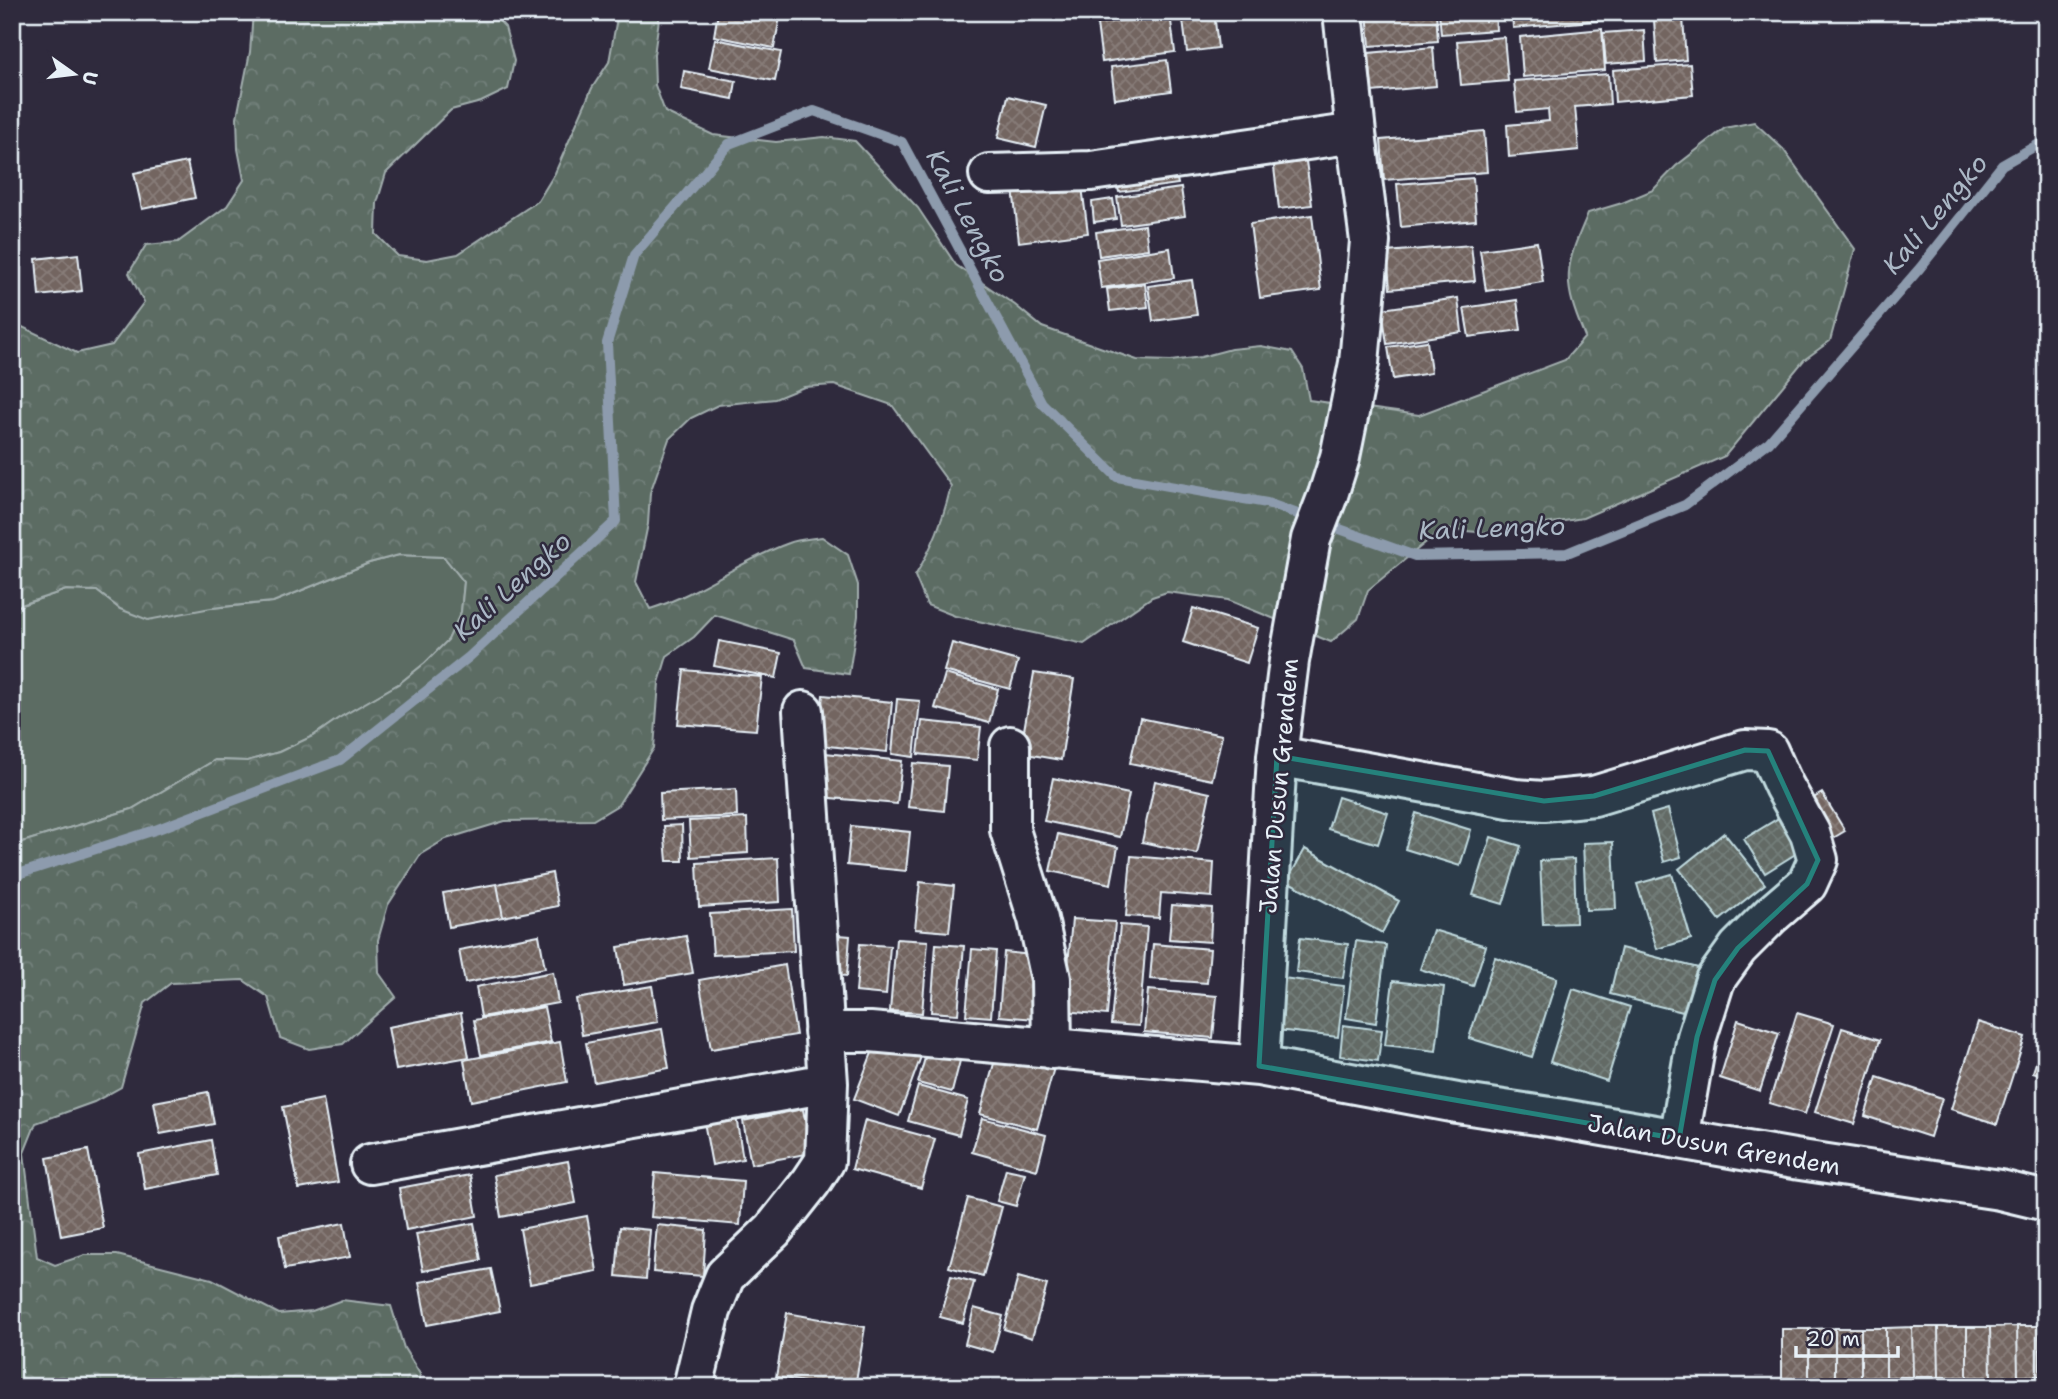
<svg xmlns="http://www.w3.org/2000/svg" width="2058" height="1399" viewBox="0 0 2058 1399" font-family="'Shantell Sans',sans-serif">
	<style>
		.green { fill: #5c6c64; stroke: #a2aeae; stroke-width: 2 }
		.forest { fill: url(#forest-crowns); stroke: #a2aeae; stroke-width: 2 }
		.lines { fill: none; stroke-linecap: round; stroke-linejoin: round }
		.stream { stroke: #8d9bad; stroke-width: 10 }
		.building { fill: url(#building-cross-hatch); stroke: #e8f1f8; stroke-width: 2 }
		.street-casing { stroke: #e8f1f8; stroke-width: 44 }
		.street { stroke: #2f2a3d; stroke-width: 38 }
		.marked { fill: #25827c; fill-opacity: 0.2; stroke: #25827c; stroke-width: 5; stroke-linejoin: round }
		.labels { text-anchor: middle; stroke-width: 5; stroke-linejoin: round; paint-order: stroke }
		.street-label { font-size: 24px; fill: #e8f1f8; stroke: #2f2a3d }
		.water-label { font-size: 26px; font-style: italic; fill: #abb8c6; stroke: #2f2a3d }
	</style>
	<defs>
		<pattern id="forest-crowns" width="20" height="18" patternUnits="userSpaceOnUse" patternTransform="scale(1.75)"><rect width="20" height="18" fill="#5c6c64"/><path d="M2 6a3 3 0 1 1 6 0M12 15a3 3 0 1 1 6 0" fill="none" stroke="#73817b"/></pattern>
		<pattern id="building-cross-hatch" width="8" height="8" patternUnits="userSpaceOnUse" patternTransform="scale(1.75)"><rect width="8" height="8" fill="#736561"/><path d="M0 0l8 8M0 8l8-8" fill="none" stroke="#877c78"/></pattern>
	</defs>
	<rect width="100%" height="100%" fill="#2f2a3d"/>
	<filter id="ink" filterUnits="userSpaceOnUse"><feTurbulence type="fractalNoise" baseFrequency=".0143" numOctaves="2"/><feDisplacementMap in="SourceGraphic" scale="14" xChannelSelector="R" yChannelSelector="G"/><feConvolveMatrix kernelMatrix="1 2 1 2 8 2 1 2 1" color-interpolation-filters="sRGB"/></filter>
	<g filter="url(#ink)">
		<path class="green" d="M399,555l45,2 20,25 -3,30 -13,28 -23,23 -25,20 -61,35 -26,18 -34,16 -32,9 -32,-1 -83,49 -120,36v-237l54,-18 31,1 23,18 91,-1 62,-6 96,-39z"/>
		<path class="forest" d="M253,12h238l14,15 9,34 -6,28 -27,13 -30,8 -65,63 -9,30 -1,31 22,22 29,4 31,-6 80,-53 17,-28 37,-85 17,-26 9,-50h42l-6,43 1,30 10,27 48,23 63,7 48,-5 31,4 63,67 38,57 59,40 27,22 95,33 34,1 30,-4 30,-8 30,-3 31,6 11,17 6,31 110,15 146,-55 20,-23c-8,-20 -18,-43 -16,-65 1,-20 12,-41 19,-59l34,-10 31,-13 23,-24 49,-38 29,-6 29,27 72,100 -25,92 -26,19 -79,96 -142,62 -94,15 -47,-4 -74,61 -10,29 -27,23 -103,-42 -61,-8 -15,5 -68,47 -129,-28 -28,-11 -12,-29c18,-30 28,-56 36,-90l-59,-81 -58,-20 -30,2 -29,12 -57,6 -27,13 -22,21 -19,54 -2,31 -12,58 14,27c49,-15 91,-49 139,-66 10,-4 22,-4 33,-6l26,18 10,30v31l-9,58 -43,-6 -12,-28 -79,-25 -21,22 -27,19 -8,27 -5,65 -36,57 -25,15 -88,1 -59,18 -25,15 -33,51 -10,35 1,33 17,24 -53,47 -34,5 -29,-11 -12,-41 -25,-17 -72,3 -26,20 -24,84 -27,15 -58,21 -12,30 13,104 18,8 30,-10h32l95,24 67,35 33,-3 30,-11 49,6 13,42 16,26 -1,13h-407v-542l120,-36 83,-49 32,1 32,-9 34,-16 26,-18 61,-35 25,-20 23,-23 13,-28 3,-30 -20,-25 -45,-2 -30,8 -96,39 -62,6 -63,12 -28,-11 -23,-18 -31,-1 -54,18v-286l65,31 35,-8 32,-43 -15,-29 17,-28 32,-3 49,-36 17,-26 -6,-31 -1,-32 13,-65z"/>
		<g class="lines">
			<path class="stream" d="M12,876l146,-47 182,-69 129,-103 147,-136 -9,-178 27,-88 95,-111 85,-33 88,31 140,261 75,74 150,26 148,53 152,-3 118,-48 84,-63 151,-174 82,-103 44,-25"/>
		</g>
		<path class="building" d="M718,12h37l25,5 -6,31 -60,-12z
			M1114,12h47l-47,7z
			M1182,12h32l4,36 -31,4z
			M1367,12h69l2,29 -68,5z
			M1439,12h56l1,18 -55,4z
			M1512,12h137v4l-136,12z
			M1170,14l5,38 -73,10 -5,-38z
			M1683,18l3,42 -29,3 -3,-43z
			M1602,29l3,41 -82,7 -3,-40z
			M1644,30l2,31 -40,3 -3,-31z
			M1504,37l4,44 -47,4 -4,-44z
			M715,39l66,13 -6,29 -66,-13z
			M1433,47l3,39 -64,6 -3,-39z
			M1167,60l4,31 -56,8 -4,-32z
			M1690,64l3,31 -78,7 -2,-32z
			M684,71l52,10 -3,18 -52,-10z
			M1608,74l2,30 -35,3 4,43 -70,7 -2,-32 42,-4 -1,-12 -31,3 -3,-31z
			M1008,96l38,9 -10,42 -38,-9z
			M1484,131l3,41 -103,8 -3,-40z
			M1304,147l8,58 -33,4 -7,-58z
			M187,162l8,36 -53,11 -8,-36z
			M1174,164l4,20 -59,8 -5,-18z
			M1473,178l3,42 -75,7 -4,-43z
			M1081,179l7,54 -69,9 -6,-54z
			M1181,188l4,28 -64,9 -4,-28z
			M1113,199l3,20 -22,3 -2,-20z
			M1312,215l9,75 -61,8 -10,-74z
			M1145,225l3,24 -49,7 -3,-24z
			M1537,242l6,40 -57,9 -6,-41z
			M1471,245l4,36 -85,8 -3,-37z
			M1170,248l4,30 -73,10 -4,-29z
			M78,254l4,37 -43,5 -3,-37z
			M1192,280l5,35 -44,6 -5,-35z
			M1145,284l3,23 -38,4 -3,-22z
			M1458,298l4,34 -75,12 -5,-35z
			M1517,300l4,30 -52,7 -5,-29z
			M1427,341l4,32 -38,6 -5,-32z
			M1193,608l65,20 -11,35 -64,-21z
			M719,641l62,12 -5,25 -62,-12z
			M952,643l66,18 -8,28 -66,-18z
			M684,670l78,7 -6,53 -78,-6z
			M1034,673l40,6 -13,81 -41,-7z
			M945,674l53,15 -9,34 -54,-15z
			M823,695l69,7 -5,50 -69,-7z
			M897,699l23,2 -6,56 -22,-3z
			M1140,718l82,17 -10,45 -82,-17z
			M922,721l59,6 -4,33 -59,-6z
			M825,753l77,8 -5,43 -77,-7z
			M913,763l35,3 -4,45 -36,-4z
			M1053,778l76,16 -9,43 -76,-16z
			M1155,781l55,12 -13,61 -55,-12z
			M736,789l1,27 -76,4 -1,-27z
			M1822,793l23,38 -22,13 -23,-38z
			M1338,797l50,16 -10,31 -50,-15z
			M1668,809l13,48 -17,5 -13,-48z
			M1790,811l20,34 -45,28 -21,-34z
			M1416,813l55,17 -11,36 -55,-17z
			M747,818l1,35 -57,4 -2,-36z
			M682,825l1,36h-16l-3,-35z
			M851,826l59,6 -4,39 -59,-6z
			M1724,833l41,51 -45,36 -41,-51z
			M1058,834l60,13 -7,37 -61,-13z
			M1491,837l30,9 -18,58 -30,-9z
			M1613,842l3,67 -30,1 -3,-67z
			M1305,849l94,52 -17,32 -95,-52z
			M1131,856l83,7 -2,34 -51,-4 -2,25 -33,-2z
			M778,858l2,44 -81,5 -2,-44z
			M1574,859l2,64 -33,1 -3,-63z
			M552,873l6,33 -55,11 -6,-33z
			M1672,874l19,65 -34,10 -20,-65z
			M920,882l34,4 -5,46 -34,-3z
			M497,884l6,33 -54,10 -6,-34z
			M1172,905l40,3 -2,34 -41,-3z
			M792,909l2,42 -81,4 -3,-41z
			M1072,919l43,3 -8,93 -43,-4z
			M1120,925l27,2 -8,99 -28,-2z
			M1433,930l53,16 -13,40 -53,-17z
			M539,935l6,33 -80,15 -6,-33z
			M839,935l11,1 -3,40 -11,-1z
			M686,936l7,37 -69,12 -6,-38z
			M1300,938l48,6 -5,34 -47,-6z
			M896,939l32,2 -6,72 -32,-2z
			M1356,941l30,4 -10,78 -30,-5z
			M860,944l30,2 -4,49 -30,-3z
			M936,944l28,2 -6,68 -27,-2z
			M1153,944l57,5 -3,34 -57,-4z
			M1621,948l85,22 -11,45 -85,-21z
			M972,949l24,2 -5,66 -25,-2z
			M1004,952l37,4 -5,63 -37,-3z
			M1495,957l62,21 -25,79 -63,-19z
			M785,965l11,70 -85,14 -12,-69z
			M553,972l5,31 -77,14 -5,-30z
			M1283,978l61,8 -6,51 -61,-7z
			M1393,981l51,6 -8,64 -51,-6z
			M652,986l6,36 -76,13 -6,-36z
			M1573,989l57,18 -23,74 -57,-19z
			M1148,990l69,6 -4,42 -69,-6z
			M544,1007l7,35 -70,13 -7,-35z
			M461,1013l8,44 -73,13 -8,-43z
			M1797,1013l37,11 -29,90 -36,-11z
			M1738,1020l41,13 -19,58 -40,-13z
			M1978,1022l47,15 -28,87 -46,-15z
			M1343,1025l39,5 -4,31 -38,-5z
			M1842,1028l38,12 -26,84 -39,-12z
			M662,1029l7,39 -75,14 -8,-39z
			M2046,1032v44l-13,-4z
			M879,1035l44,16 -24,65 -45,-17z
			M930,1040l33,9 -11,43 -34,-9z
			M560,1042l7,40 -96,19 -7,-41z
			M998,1049l57,15 -18,65 -57,-15z
			M1877,1077l65,21 -12,39 -65,-21z
			M918,1086l50,14 -9,35 -51,-14z
			M208,1092l6,32 -54,10 -6,-32z
			M323,1099l15,83 -39,7 -16,-82z
			M803,1109l8,44 -60,11 -8,-43z
			M736,1116l7,43 -31,6 -8,-43z
			M982,1118l64,17 -9,35 -65,-18z
			M865,1120l70,19 -14,49 -69,-19z
			M211,1140l6,35 -72,14 -6,-35z
			M88,1150l15,78 -42,8 -14,-78z
			M568,1161l8,42 -75,14 -7,-42z
			M1006,1169l19,4 -9,33 -19,-5z
			M655,1173l88,8 -3,44 -89,-8z
			M470,1175l7,41 -71,14 -7,-42z
			M968,1198l34,9 -19,69 -34,-9z
			M587,1216l10,55 -67,13 -10,-55z
			M344,1223l6,34 -65,12 -6,-33z
			M474,1223l7,37 -58,11 -7,-37z
			M657,1225l49,5 -3,46 -50,-4z
			M620,1227l30,3 -4,49 -30,-3z
			M491,1269l9,42 -73,14 -8,-43z
			M951,1276l23,6 -11,41 -23,-6z
			M1018,1277l29,8 -15,53 -28,-9z
			M974,1308l29,8 -10,36 -28,-8z
			M787,1313l78,14 -10,60h-22l-57,-10z
			M2017,1326h22l1,50h-22z
			M2017,1326l1,50 -27,1 -1,-50z
			M2039,1326h7v50h-6z
			M1912,1327h26l1,50h-26z
			M1912,1327l1,50h-27v-49z
			M1938,1327h29v50h-28z
			M1967,1327h23l1,50h-24z
			M1835,1328h26v50l-26,1z
			M1835,1328v51h-26v-50z
			M1861,1328h25v49l-25,1z
			M1782,1329h27v50h-27z"/>
		<g class="lines">
			<defs>
				<path id="street" d="M1343,12l13,121 14,108 -11,122 -19,94 -12,38 -17,44 -22,122 -12,95 -18,310 198,37 100,15 237,41 206,31 46,11
					M989,174l102,-3 265,-38
					M1010,746v84l28,89 13,60 1,70
					M1277,756l238,43 29,2 50,-5 151,-46 23,1 16,35 26,47 8,27 -11,24 -36,31 -33,33 -23,32 -18,57 -18,102
					M824,1032h46l389,34
					M370,1164l458,-81
					M693,1387l18,-76 14,-35 48,-46 38,-48 14,-21 3,-78 -25,-372"/>
			</defs>
			<use href="#street" class="street-casing"/>
			<use href="#street" class="street"/>
		</g>
	</g>
	<path class="marked" d="M1745,750l23,1 50,109 -11,24 -69,64 -23,32 -18,57 -18,102 -420,-73 18,-310 267,45 50,-5z"/>
	<g class="labels">
		<g class="street-label">
			<text transform="translate(1279 786) rotate(-85)" y="8">Jalan Dusun Grendem</text>
			<text transform="translate(1714 1145) rotate(10)" y="8">Jalan Dusun Grendem</text>
		</g>
		<g class="water-label">
			<text transform="translate(1935 214) rotate(-50)" y="9">Kali Lengko</text>
			<text transform="translate(968 216) rotate(62)" y="9">Kali Lengko</text>
			<text transform="translate(1492 528) rotate(-2)" y="9">Kali Lengko</text>
			<text transform="translate(512 586) rotate(-42)" y="9">Kali Lengko</text>
		</g>
	</g>
	<rect width="2058" height="1399" fill="none" stroke="#2f2a3d" stroke-width="42"/>
	<rect x="21" y="21" width="2016" height="1357" fill="none" stroke="#e8f1f8" stroke-width="2.5" filter="url(#ink)"/>
	<g transform="translate(74 74) rotate(104)" stroke="#2f2a3d" stroke-width="5" paint-order="stroke">
	<path d="M0-5L12 26L0 18L-12 26Z" fill="#e8f1f8"/>
	<text y="-10" font-size="19" font-weight="bold" text-anchor="middle" fill="#e8f1f8">U</text>
	</g>
	<path d="M1796 1346v10h102v-10" fill="none" stroke="#e8f1f8" stroke-width="3.5"/>
	<text x="1806" y="1346" font-size="21" fill="#e8f1f8" stroke="#2f2a3d" stroke-width="5" paint-order="stroke">20 m</text>
</svg>
